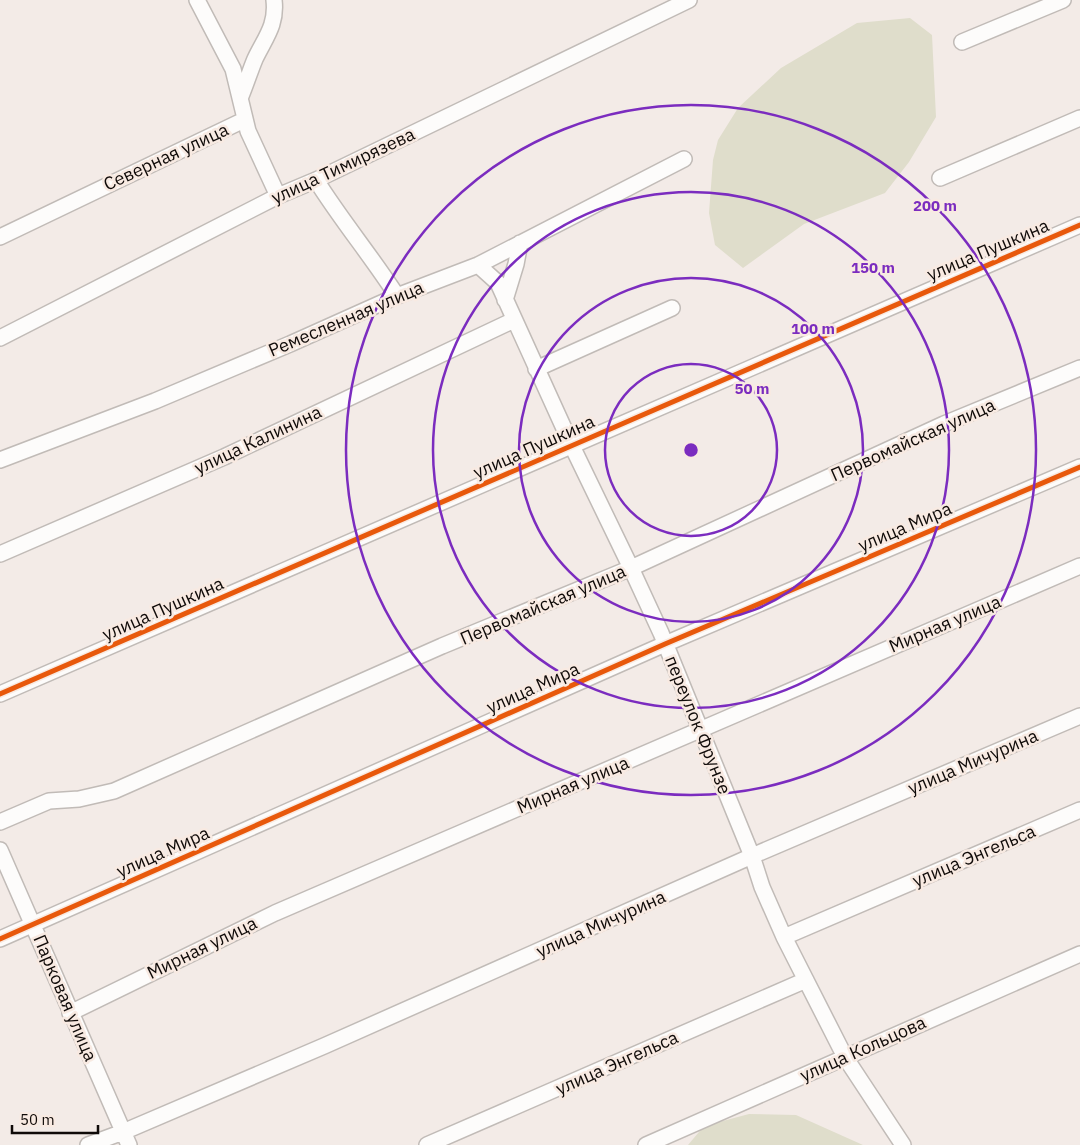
<svg xmlns="http://www.w3.org/2000/svg" width="1080" height="1145" viewBox="0 0 1080 1145" font-family="'IBM Plex Sans',sans-serif">
	<style>
		.green { fill: #dfddcb }
		.lines { fill: none; stroke-linecap: round; stroke-linejoin: round }
		.minor-casing { stroke: #c1bbb7; stroke-width: 18 }
		.minor { stroke: #fdfcfb; stroke-width: 15 }
		.cycleway-casing { stroke: #f8eae2; stroke-width: 8 }
		.cycleway { stroke: #e8590c; stroke-width: 5 }
		.ring { fill: none; stroke: #7b2cbf; stroke-width: 2.5 }
		.labels { text-anchor: middle; stroke-width: 5; stroke-linejoin: round; paint-order: stroke }
		.street-label { font-size: 18px; fill: #0f0a08; stroke: #f8eae2 }
		.centre { fill: #7b2cbf; stroke: #f8eae2; stroke-width: 2.5 }
		.ring-label { font-size: 15px; text-anchor: middle; font-weight: bold; fill: #7b2cbf; stroke: #f8eae2; stroke-width: 5; stroke-linejoin: round; paint-order: stroke }
	</style>
	<rect width="100%" height="100%" fill="#f3ebe7"/>
	<path class="green" d="M910,18l22,17 4,82 -27,45 -24,31 -81,31 -61,44 -28,-23 -6,-32 4,-53 5,-20 20,-32 43,-40 76,-45z
		M749,1114l47,1 67,30h-175l16,-19z"/>
	<g class="lines">
		<defs>
			<path id="minor" d="M197,0l36,69 15,62 30,65
				M962,42l101,-42
				M241,96c5,-12 9,-25 14,-37 10,-21 22,-34 19,-59
				M940,178l140,-60
				M316,180c25,40 56,77 81,116
				M0,237l244,-117
				M478,265l20,18 74,163 59,122 30,65 91,223 10,31 22,50 61,120 58,88
				M505,300l11,-36 4,-21
				M0,338l278,-142 38,-16 373,-180
				M536,369l136,-61
				M0,460l155,-59 135,-57 107,-48 81,-31 206,-106
				M0,554l224,-97 290,-137
				M0,694l1080,-469
				M0,822l49,-21 30,-2 35,-8 328,-145 189,-78 313,-144 136,-56
				M0,850l129,295
				M784,937l296,-127
				M0,939l665,-295 415,-177
				M70,1013l205,-100 805,-347
				M88,1145l35,-13 201,-86 428,-190 328,-140
				M427,1145l379,-165
				M646,1145l434,-191"/>
		</defs>
		<use href="#minor" class="minor-casing"/>
		<use href="#minor" class="minor"/>
		<defs>
			<path id="cycleway" d="M0,694l1080,-469
				M0,939l665,-295 415,-177"/>
		</defs>
		<use href="#cycleway" class="cycleway-casing"/>
		<use href="#cycleway" class="cycleway"/>
	</g>
	<g class="ring">
		<circle cx="691" cy="450" r="86"/>
		<circle cx="691" cy="450" r="172"/>
		<circle cx="691" cy="450" r="258"/>
		<circle cx="691" cy="450" r="345"/>
	</g>
	<g class="labels">
		<g class="street-label">
			<text transform="translate(166 157) rotate(-25)" y="6">Северная улица</text>
			<text transform="translate(343 166) rotate(-25)" y="6">улица Тимирязева</text>
			<text transform="translate(988 250) rotate(-23)" y="6">улица Пушкина</text>
			<text transform="translate(346 319) rotate(-23)" y="6">Ремесленная улица</text>
			<text transform="translate(258 440) rotate(-25)" y="6">улица Калинина</text>
			<text transform="translate(913 440) rotate(-24)" y="6">Первомайская улица</text>
			<text transform="translate(534 447) rotate(-24)" y="6">улица Пушкина</text>
			<text transform="translate(905 527) rotate(-23)" y="6">улица Мира</text>
			<text transform="translate(543 605) rotate(-23)" y="6">Первомайская улица</text>
			<text transform="translate(163 609) rotate(-24)" y="6">улица Пушкина</text>
			<text transform="translate(945 624) rotate(-23)" y="6">Мирная улица</text>
			<text transform="translate(533 688) rotate(-24)" y="6">улица Мира</text>
			<text transform="translate(698 725) rotate(68)" y="6">переулок Фрунзе</text>
			<text transform="translate(973 762) rotate(-23)" y="6">улица Мичурина</text>
			<text transform="translate(573 785) rotate(-23)" y="6">Мирная улица</text>
			<text transform="translate(163 852) rotate(-24)" y="6">улица Мира</text>
			<text transform="translate(974 856) rotate(-23)" y="6">улица Энгельса</text>
			<text transform="translate(601 924) rotate(-24)" y="6">улица Мичурина</text>
			<text transform="translate(202 948) rotate(-26)" y="6">Мирная улица</text>
			<text transform="translate(65 998) rotate(67)" y="6">Парковая улица</text>
			<text transform="translate(863 1049) rotate(-24)" y="6">улица Кольцова</text>
			<text transform="translate(617 1063) rotate(-24)" y="6">улица Энгельса</text>
		</g>
	</g>
	<circle cx="691" cy="450" r="8" class="centre"/>
	<g class="ring-label">
		<text x="935" y="211">200 m</text>
		<text x="873" y="273">150 m</text>
		<text x="813" y="334">100 m</text>
		<text x="752" y="394">50 m</text>
	</g>
	<path d="M12 1125v8h86v-8" fill="none" stroke="#0f0a08" stroke-width="2.5"/>
	<text x="20" y="1125" font-size="15" fill="#0f0a08" stroke="#f8eae2" stroke-width="4" paint-order="stroke">50 m</text>
</svg>
